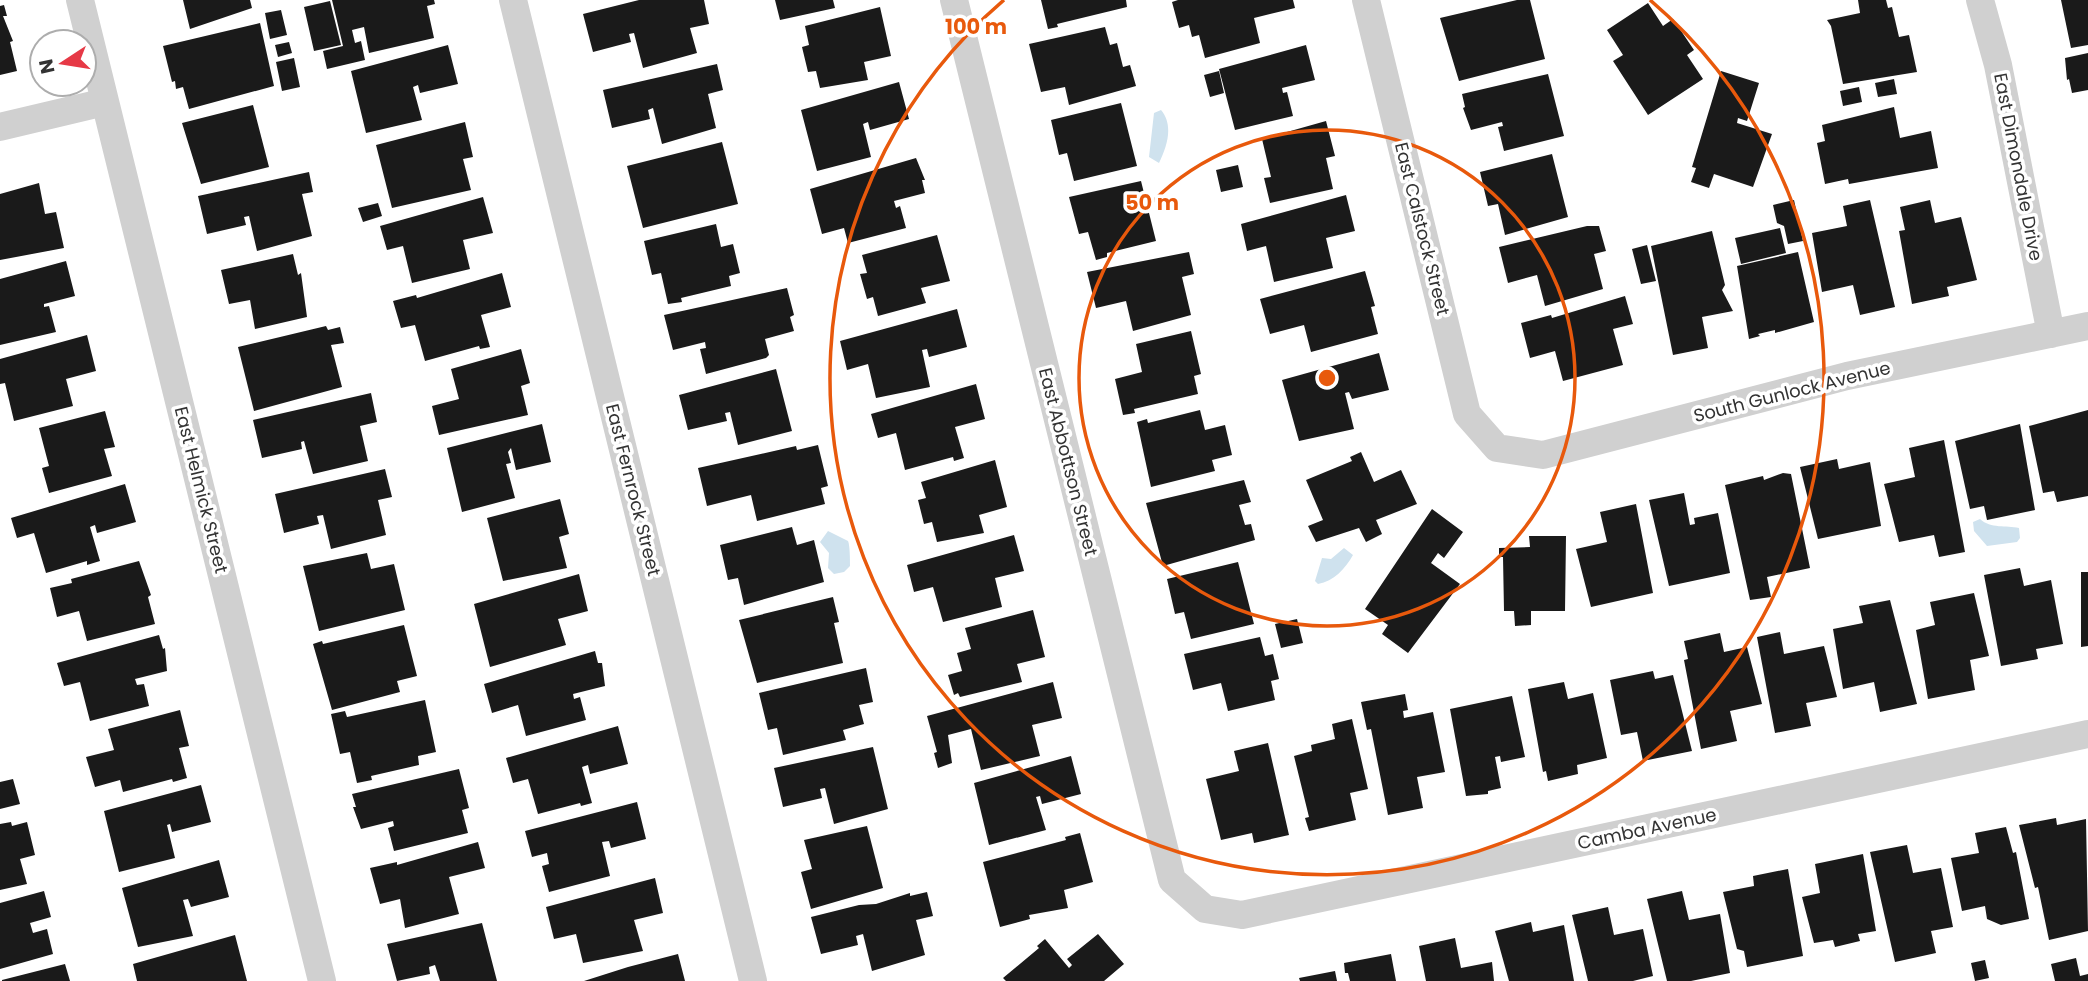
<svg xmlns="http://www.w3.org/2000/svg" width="2088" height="981" viewBox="0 0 2088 981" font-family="Poppins,sans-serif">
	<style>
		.water { fill: #cfe2ee }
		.building { fill: #1a1a1a }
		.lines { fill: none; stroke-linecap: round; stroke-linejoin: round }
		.minor { stroke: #d0d0d0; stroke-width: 28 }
		.ring { fill: none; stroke: #e8590c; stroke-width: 3.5 }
		.labels { text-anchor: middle; stroke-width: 7; stroke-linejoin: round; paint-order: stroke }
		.street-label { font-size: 18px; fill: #333; stroke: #fff }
		.centre { fill: #e8590c; stroke: #fff; stroke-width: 3.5 }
		.ring-label { font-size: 21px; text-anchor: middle; font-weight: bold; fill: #e8590c; stroke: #fff; stroke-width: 7; stroke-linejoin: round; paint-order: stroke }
	</style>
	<rect width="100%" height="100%" fill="#fff"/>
	<path class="water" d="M1161,110c13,15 6,37 -2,53l-10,-6 5,-44z
		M1980,519c11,10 26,6 39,9l1,10 -3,4 -30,4 -13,-15 -1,-9z
		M828,531l20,10c2,4 2,20 2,25l-6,6 -10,2 -6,-6 1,-15 -9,-11z
		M1344,548l9,7c-8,14 -19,26 -35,29l-3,-3 7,-23 9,1z"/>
	<path class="building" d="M183,0h67l2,8 -62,21z
		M332,0h102l1,4 -8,2 7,32 -65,15 -5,-26 -12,3 3,13 6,-2 4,19 -38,9 -4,-18 20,-5z
		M639,0h65l5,24 -19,4 7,25 -54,15 -9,-35 -5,1 2,8 -38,10 -10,-38z
		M775,0h58l2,8 -55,12z
		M1041,0h85l1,7 -70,17 1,3 -10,2z
		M1178,0h115l2,8 -41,10 6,25 -55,15 -6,-23 -7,2 -3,-12 -10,3 -7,-26z
		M1517,0h13l15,59 -86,22 -19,-63z
		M1858,0h28l2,8 4,-1 7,30 10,-2 8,37 -74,12 -12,-58 -4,-6 33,-7z
		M2061,0h27v45l-17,3z
		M330,1l11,44 -27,6 -10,-44z
		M1648,3l15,23 10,-7 21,31 -7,5 16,24 -55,36 -35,-54 10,-6 -16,-25z
		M4,5l3,11h-4l10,25 -3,1 7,29 -17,4v-69z
		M880,7l11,49 -27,6 4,18 -48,8 -4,-17 -8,1 -6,-25 7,-2 -4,-19z
		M281,10l6,25 -17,4 -5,-26z
		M260,23l14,63 -85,23 -6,-22 -7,2 -1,-8 -3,1 -9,-36z
		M1105,27l5,18 7,-2 6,24 7,-2 6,21 -67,19 -4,-18 -24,5 -12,-48z
		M289,42l3,11 -14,4 -3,-12z
		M448,45l10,39 -38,9 -2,-8 -5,2 9,33 -56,13 -15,-62z
		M1306,45l9,35 -33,8 1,5 4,-1 6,24 -58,14 -16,-61z
		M2088,53v37l-16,3 -3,-14 -2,1 -2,-22z
		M294,58l6,29 -18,4 -6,-29z
		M717,64l6,26 -15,4 8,34 -54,16 -9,-36 -5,2 2,9 -38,9 -9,-38z
		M1219,71l5,22 -14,4 -6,-22z
		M1721,71l38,12 -12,38 -9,-3 -1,5 35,11 -19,53 -39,-13 -5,14 -18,-6 5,-14 -4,-1z
		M1548,74l16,62 -60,15 -6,-24 5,-1 -1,-4 -31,8 -8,-22 2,-1 -3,-13z
		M1894,79l3,15 -19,3 -3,-14z
		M899,82l10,37 -39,11 -2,-8 -5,2 8,33 -54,14 -16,-61z
		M1859,87l3,15 -19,4 -3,-15z
		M1121,103l16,63 -63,15 -7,-28 -8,2 -8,-35z
		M253,105l16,62 -68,17 -19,-61z
		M1894,107l6,31 31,-7 7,37 -89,16 -1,-5 -23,5 -8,-41 8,-2 -3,-16z
		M1326,121l9,35 -9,2 7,31 -63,14 -6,-25 7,-1 -9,-38z
		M465,122l8,35 -10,2 8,31 -79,18 -16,-63z
		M722,142l16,62 -95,24 -16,-62z
		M1552,154l16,63 -63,18 -7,-31 -10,2 -8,-34z
		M916,158l9,22h-3l3,13 -31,8 2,7 4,-2 6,22 -58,15 -4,-15 -22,6 -12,-45z
		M1238,165l5,22 -22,5 -5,-22z
		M309,172l4,20 -11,2 10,42 -55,15 -8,-35 -5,1 2,8 -39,9 -9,-38z
		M1141,181l15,60 -49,12v4l-11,3 -8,-28 -9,2 -10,-37z
		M39,183l6,31 11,-2 8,36 -64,12v-66z
		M1346,195l9,36 -29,7 7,30 -59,14 -8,-36 -19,5 -6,-27z
		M483,197l10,36 -30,7 7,29 -58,14 -9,-37 -16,4 -7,-24z
		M1794,200l9,41 -15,3 -4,-18 -7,-3 -4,-18z
		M1870,200l25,107 -35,8 -7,-30 -31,7 -10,-59 35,-7 -4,-20z
		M1930,200l5,23 26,-6 16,63 -30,7 2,9 -37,8 -13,-73 6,-1 -5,-23z
		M378,203l4,13 -19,6 -5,-14z
		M716,224l5,23 12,-3 7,29 -11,3 2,10 -50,12 1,4 -14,2 -7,-31 -9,2 -8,-34z
		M1587,226h12l7,25 -12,3 9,35 -58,17 -8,-31 -29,8 -9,-36z
		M1780,228l6,25 -45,11 -6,-26z
		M1712,231l13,54 -3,5 11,21 -31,6 6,31 -35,7 -22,-109z
		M937,235l13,46 -29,7 5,15 -48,13 -5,-19 -6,2 -7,-25 7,-1 -5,-18z
		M1647,245l9,36 -15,3 -9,-35z
		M1189,252l5,22 -12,3 9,38 -58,16 -7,-30 -30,7 -9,-36z
		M1798,252l16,70 -39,11v-3l-17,4 2,2 -11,3 -12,-73z
		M293,254l5,21 3,-2 6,44 -52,12 -5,-29 -21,4 -8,-34z
		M66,261l9,35 -31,8v3l5,-1 7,26 -56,13v-66z
		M1365,271l10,35 -4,1 7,27 -67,18 -7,-27 -34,9 -10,-35z
		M502,273l9,34 -30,8 9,32 -10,2 -1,-3 -54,15 -10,-36 -14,3 -8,-27 23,-6 1,3z
		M787,288l7,27 -4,2 4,14 -29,8 4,16 -3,3 -60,16 -6,-25 6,-1 -1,-6 -32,8 -9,-35z
		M1625,296l8,28 -20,5 10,36 -60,16 -8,-30 -25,7 -9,-35 30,-8 1,3z
		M957,309l10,38 -38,10 -2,-8 -5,1 8,37 -54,11 -8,-34 -21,6 -7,-29z
		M326,326l2,4 12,-3 4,16 -13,2 11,42 -88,24 -16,-64z
		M1191,331l10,43 -7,2 4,18 -64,15 1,4 -12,2 -8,-36 27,-7 -6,-28z
		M87,335l9,36 -30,8 7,27 -59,15 -9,-38 -5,1v-25z
		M521,349l9,34 -9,3 7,29 -89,20 -7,-29 27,-7 -8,-30z
		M1379,353l10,37 -37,9 -3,-7 -4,1 9,36 -55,12 -17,-61z
		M776,369l16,62 -54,14 -8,-33 -5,1 2,8 -39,9 -9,-35z
		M976,384l9,35 -30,8 9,31 -10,3 -1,-4 -48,13 -9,-37 -18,5 -7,-24z
		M371,393l6,29 -17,4 8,35 -55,13 -9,-33 -3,1 1,7 -40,9 -9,-38z
		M1200,410l5,20 20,-5 7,30 -20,5 3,11 -64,16 -14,-65 10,-3 1,4z
		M2088,410v86l-31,6 -3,-11 -11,2 -14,-67z
		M105,411l10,36 -11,2 8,27 -63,17 -7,-25 7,-2 -10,-38z
		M542,424l9,38 -35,8 -5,-22 -3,4 3,11 -5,1 9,34 -53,14 -15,-64z
		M2020,424l15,86 -48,10 -3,-14 -14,3 -15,-68z
		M1944,440l21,112 -26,5 -5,-22 -35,7 -15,-58 31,-7 -6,-29z
		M818,445l10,41 -7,2 4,16 -68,17 -6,-26 -44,11 -9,-38 98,-22 1,4z
		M1361,452l13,30 27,-12 16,34 -41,16 6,14 -16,8 -7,-14 -43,14 -8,-16 15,-6 -17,-40 46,-19 -2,-4z
		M1837,459l2,10 31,-7 11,64 -63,13 -18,-72z
		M995,460l12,47 -28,8 5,18 -47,9 -5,-20 -8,2 -6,-24 8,-2 -5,-16z
		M385,469l7,28 -14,3 8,35 -55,14 -8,-34 -6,1 2,8 -35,9 -9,-39z
		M1783,473l8,1 19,94 -43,9 4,20 -21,3 -25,-115 38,-9 1,4z
		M1244,480l7,22 -12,3 6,20 6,-1 4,16 -92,26 -17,-63z
		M125,484l11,38 -39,11 -2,-8 -5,2 10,34 -13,4v-4l-41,12 -12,-40 -17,5 -6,-20z
		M1684,493l6,32 5,-1 -1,-6 24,-5 12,60 -61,13 -20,-86z
		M560,499l9,35 -10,3 8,31 -64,13 -16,-63z
		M1636,504l17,89 -62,14 -15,-58 31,-7 -7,-30z
		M1432,509l31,23 -19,26 -6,-5 -7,10 29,21 -52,69 -26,-19 6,-9 -23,-16z
		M792,527l5,18 17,-5 10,42 -80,23 -6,-27 -10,2 -8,-35z
		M1014,535l10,36 -29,7 7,29 -59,15 -10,-35 -19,5 -7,-27z
		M1529,536h37l-1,75h-34v14l-16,1 -1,-15h-10l-1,-54h-4v-9l31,-1z
		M367,553l4,16 23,-5 11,46 -86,21 -16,-65z
		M139,561l12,34 -3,2 7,27 -68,17 -8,-30 -22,6 -7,-29 22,-5 -1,-4z
		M1238,562l16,62 -63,15 -7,-27 -9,2 -8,-35z
		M2020,568l4,18 27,-6 12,64 -27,5 2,10 -37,7 -17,-91z
		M2081,572h7v74l-7,1z
		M579,574l9,37 -30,8 8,26 -76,22 -16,-63z
		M1974,593l15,63 -19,4 5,30 -47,9 -12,-69 19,-5 -5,-23z
		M833,597l6,25 -5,1 9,40 -86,20 -18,-63z
		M1890,600l27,104 -37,8 -6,-30 -31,7 -10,-60 30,-6 -4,-17z
		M1033,610l12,47 -28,7 5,18 -62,15 -2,-4 -4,2 -6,-20 14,-4 -5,-18 14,-4 -6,-21z
		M1297,619l6,24 -22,5 -6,-24z
		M404,625l13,51 -20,5 3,11 -68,18 -19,-66 9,-3 1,3z
		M1780,632l4,22 40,-8 13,51 -31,6 5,23 -36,7 -18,-96z
		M1720,633l4,19 23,-5 15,57 -32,7 7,30 -36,8 -17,-89 4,-1 -4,-18z
		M159,635l4,14 2,-1 2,23 -32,8 2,6 7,-1 5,22 -59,15 -10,-39 -16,4 -7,-23z
		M1260,637l5,19 8,-2 6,25 -8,2 4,19 -47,11 -7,-28 -28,7 -9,-36z
		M595,651l3,12h4l3,23 -32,8 1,5 6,-2 6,23 -60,16 -8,-31 -26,8 -8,-29z
		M866,668l7,34 -14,3 5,19 -21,6 3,10 -63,15 -6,-27 -9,2 -9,-37z
		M1653,671l2,8 18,-4 19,76 -49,10 -6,-29 -16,3 -11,-55z
		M1053,682l9,36 -30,7 8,31 -59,14 -10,-41 -23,6 4,28 -14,5 -4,-15 3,-1 -10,-36z
		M1564,682l4,17 25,-6 14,65 -30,7 1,9 -30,7 -2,-10 -3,1 -15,-83z
		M1405,694l3,16 -5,1 1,7 29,-6 12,60 -28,5 6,31 -35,7 -17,-86 -4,1 -6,-28z
		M1512,696l13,61 -24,5 -1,-6 -5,1 6,31 -13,3v3l-22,2 -16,-87z
		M425,700l11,52 -18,4 1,9 -48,11 1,4 -15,3 -7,-31 -10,2 -9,-40 14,-3 2,6z
		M180,710l9,36 -10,2 8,30 -14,4 -1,-3 -49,13 -3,-12 -25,7 -9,-30 28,-7 -6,-21z
		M1352,719l16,70 -18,4 6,27 -47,11 -4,-13 4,-1 -15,-61 18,-5 -1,-6 24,-6 -3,-15z
		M618,726l10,38 -38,10 -2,-9 -6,2 10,36 -11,3 -1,-3 -42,11 -10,-35 -15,4 -7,-25z
		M1268,743l21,92 -35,8 -2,-10 -31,7 -15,-61 33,-8 -5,-20z
		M873,747l15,62 -54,15 -9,-36 -5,1 2,9 -39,9 -9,-39z
		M1071,756l10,38 -39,10 -2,-8 -4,1 10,33 -57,15 -15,-62z
		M459,769l10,39 -7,2 6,23 -74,18 -6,-23 6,-2 -1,-5 -32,8 -8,-22h3l-4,-13z
		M13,779l7,25 -20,5v-27z
		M201,785l10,37 -39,10 -2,-8 -3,1 8,33 -56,14 -15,-61z
		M637,802l9,37 -35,9 -2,-7 -7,1 8,34 -61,16 -7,-26 7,-2 -2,-11 -15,4 -7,-26z
		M2056,818l1,7 29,-6 2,112 -39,9 -11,-53 -3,1 -16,-63z
		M11,822l1,4 15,-4 8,33 -15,4 7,25 -27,6v-66z
		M867,826l16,62 -72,21 -10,-37 11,-3 -8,-29z
		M2006,827l7,26 3,-1 13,67 -28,6 -14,-6 -2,-13 -23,5 -11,-53 28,-5 -4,-20z
		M1080,833l13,49 -29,8 4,18 -39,7 1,4 -30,8 -17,-65 83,-22 -1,-3z
		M478,842l7,26 -36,9 10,37 -54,14 -5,-29 -20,5 -10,-36 27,-6v3z
		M1907,845l6,28 28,-5 12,59 -22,4 5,22 -41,9 -25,-110z
		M1863,854l13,77 -18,3 2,7 -25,6 -2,-7 -19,3 -12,-46 18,-4 -5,-29z
		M219,860l10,37 -38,10 -3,-8 -5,1 10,36 -55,11 -16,-59z
		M1788,869l15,87 -56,11 -3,-16 -7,-2 -14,-57 31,-6 -1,-10z
		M655,878l8,35 -29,7 9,31 -60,12 -7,-29 -22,5 -8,-32z
		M44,891l7,26 -21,6 3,10 14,-4 6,25 -53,15v-66z
		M1682,891l7,29 31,-6 10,59 -39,8h-24l-20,-82z
		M927,892l6,24 -17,4 9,35 -53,16 -9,-37 -7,2 2,9 -37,9 -10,-37 48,-12 17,-1 34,-11v3z
		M1608,907l6,28 29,-6 10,47 -20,5h-45l-16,-66z
		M1531,922l2,10 31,-7 10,56h-65l-14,-50z
		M482,923l15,58h-57l-5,-16 -6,2 1,7 -33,7 -10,-37z
		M1098,934l26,30 -20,17h-98l-3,-3 36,-30 -2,-2 8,-7 24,29 3,-3 -5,-6z
		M235,935l12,46h-110l-4,-17z
		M1455,938l6,30 31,-6 2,19h-68l-7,-35z
		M678,954l7,27h-101l44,-14z
		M1391,954l5,27h-46l-2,-8h-3l-1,-10z
		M2076,958l4,18 8,-2v7h-33l-4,-17z
		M1985,960l4,18 -14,3 -4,-18z
		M65,964l5,17h-68v-1z
		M1335,971l2,10h-37l-1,-3z"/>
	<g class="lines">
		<path class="minor" d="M80,0l242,981
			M513,0l240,981
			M954,0l218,880 33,29 37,6 846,-181
			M1366,0l101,414 30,34 46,7 304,-79 241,-50
			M1980,0l18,65 53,269
			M0,127l105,-25"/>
	</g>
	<g class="ring">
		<circle cx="1327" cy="378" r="248"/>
		<path d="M1650 0A497 497 0 1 1 1004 0"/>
	</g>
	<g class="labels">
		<g class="street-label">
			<text transform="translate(2018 167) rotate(79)" y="6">East Dimondale Drive</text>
			<text transform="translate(1422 229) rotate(76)" y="6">East Calstock Street</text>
			<text transform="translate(1792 392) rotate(-14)" y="6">South Gunlock Avenue</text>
			<text transform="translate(1068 462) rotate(76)" y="6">East Abbottson Street</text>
			<text transform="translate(201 490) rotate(76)" y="6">East Helmick Street</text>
			<text transform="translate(633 490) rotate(76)" y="6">East Fernrock Street</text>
			<text transform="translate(1647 829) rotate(-12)" y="6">Camba Avenue</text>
		</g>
	</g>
	<circle cx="1327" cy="378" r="10" class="centre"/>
	<g class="ring-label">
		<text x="976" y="34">100 m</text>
		<text x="1152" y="210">50 m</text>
	</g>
	<g transform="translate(63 63) rotate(258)"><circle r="33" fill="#ffffff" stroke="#adadad" stroke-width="2"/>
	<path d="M0-5L12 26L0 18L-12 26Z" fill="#e63946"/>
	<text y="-10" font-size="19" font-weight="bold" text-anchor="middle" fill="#333333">N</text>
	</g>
</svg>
